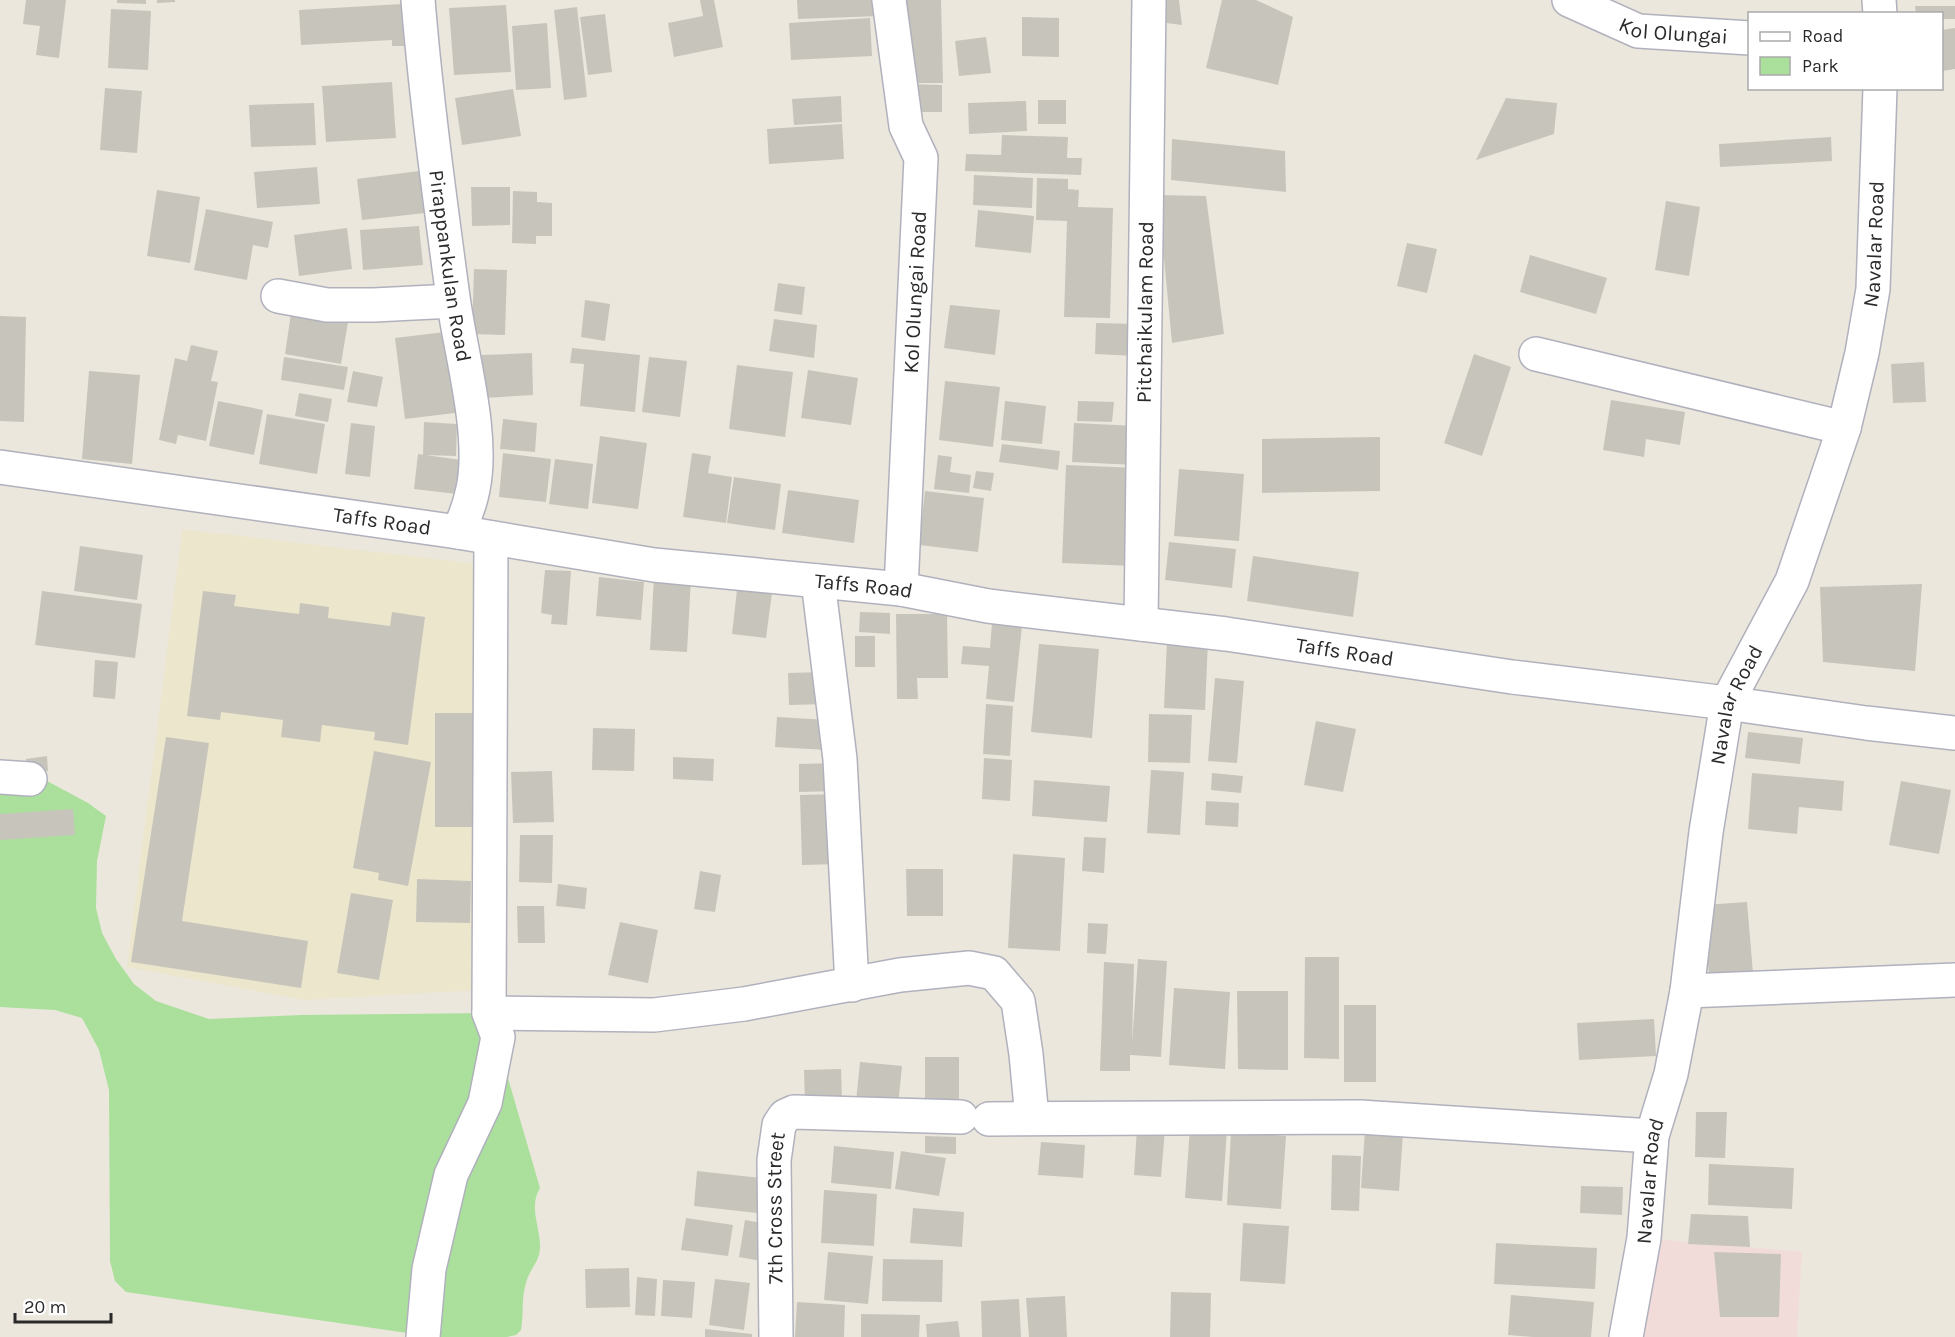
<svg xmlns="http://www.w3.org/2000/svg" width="1955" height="1337" viewBox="0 0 1955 1337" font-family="Karla,sans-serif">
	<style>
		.education { fill: #ece6cd }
		.medical { fill: #f2dcda }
		.green { fill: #aae09b }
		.building { fill: #c7c5bb }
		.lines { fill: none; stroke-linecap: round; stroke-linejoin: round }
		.minor-casing { stroke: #b0b1bd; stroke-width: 36 }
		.minor { stroke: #fff; stroke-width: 33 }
		.labels { text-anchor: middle; stroke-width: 6; stroke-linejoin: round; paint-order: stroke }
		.street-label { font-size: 21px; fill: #2a2a2a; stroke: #fff }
	</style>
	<rect width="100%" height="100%" fill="#ebe7dd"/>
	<path class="education" d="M182,529l304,36 -7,425 -175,10 -177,-33z"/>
	<path class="medical" d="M1644,1238l158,14 -5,85h-171z"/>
	<path class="green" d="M5,776l44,6 39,21 18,13 -9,45 -1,47 6,25 14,26 18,25 22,17 53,18 93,-4 187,-2 51,175c-11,18 -1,36 0,56 1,18 -10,23 -14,39 -5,15 -2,32 -5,47l-5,5 -9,2h-72l-309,-45 -11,-11 -5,-20 -1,-171 -10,-40 -17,-32 -27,-8 -55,-3v-230z"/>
	<path class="building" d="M26,0h40l-7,58 -23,-3 4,-29 -17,-2z
		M117,0h29v4l-29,-1z
		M157,0h18v2l-18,1z
		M700,0h14l9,47 -49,10 -6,-34 35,-7z
		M797,0h81l1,16 -81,3z
		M906,0h35l2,83h-34z
		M1151,0h28l3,25 -31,-4z
		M1222,0h34l37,17 -15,68 -72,-17z
		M402,4l2,42h-12v-6l-91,5 -2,-35z
		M506,5l5,67 -57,3 -5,-67z
		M1915,6h40v13h-13v-5h-26z
		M577,7l10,90 -23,3 -10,-90z
		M111,9l40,2 -3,59 -40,-2z
		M605,14l7,58 -24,3 -8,-58z
		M1022,17l37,1v39l-37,-1z
		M870,18l2,38 -81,4 -2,-37z
		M547,23l4,65 -35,2 -4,-64z
		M1955,28v41l-13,2v-41z
		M986,37l5,36 -32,3 -4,-35z
		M392,82l4,56 -70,4 -4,-56z
		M907,84l35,1v27h-35z
		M105,88l37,3 -5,62 -37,-3z
		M513,89l8,47 -59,9 -7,-47z
		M841,96l1,26 -48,3 -2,-26z
		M1506,98l51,5 -3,31 -78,26z
		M1038,100h28v24h-28z
		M1026,101l1,30 -58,3 -1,-31z
		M314,103l2,42 -65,2 -2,-42z
		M842,124l2,35 -75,5 -2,-35z
		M1002,135l66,2 -1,21h15l-1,17 -116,-4 1,-17 35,1z
		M1831,137l1,24 -112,6 -1,-23z
		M1172,139l113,12 1,41 -115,-12z
		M317,167l3,37 -63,4 -3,-36z
		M419,171l6,42 -63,7 -5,-41z
		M974,175l59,3 -1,30 -59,-3z
		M1037,178l31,1v10l11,1 -1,17 35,1 -3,110 -46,-1 3,-96 -31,-1z
		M471,187h39v38l-38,1z
		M157,190l43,7 -10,66 -43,-7z
		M513,191l24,1v10l15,1v33h-16v8l-24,-1z
		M1158,195l48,1 18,138 -52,9z
		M1666,201l34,6 -11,69 -34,-6z
		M206,209l67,13 -5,26 -15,-3 -6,35 -53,-10z
		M978,210l56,6 -3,37 -56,-6z
		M419,226l4,39 -60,5 -3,-40z
		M347,228l5,41 -53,7 -5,-41z
		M1407,243l30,6 -10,44 -30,-7z
		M1530,255l77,23 -11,36 -76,-22z
		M474,269l33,1 -2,65 -33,-1z
		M778,283l27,4 -3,28 -28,-4z
		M585,300l25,4 -5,37 -24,-4z
		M950,305l50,5 -5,45 -51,-7z
		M291,313l57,9 -7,42 -56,-10z
		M0,316l26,1 -2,105 -24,-1z
		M774,319l43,6 -3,33 -45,-7z
		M1096,323l40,1v32l-41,-2z
		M453,331l10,81 -58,7 -10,-81z
		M191,345l27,6 -7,30 7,1 -12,59 -28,-6 -2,9 -17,-4 16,-82 12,3z
		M572,348l68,7 -5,57 -55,-6 4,-42 -14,-1z
		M532,353l1,42 -50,3 -1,-43z
		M1474,354l37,13 -29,89 -38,-13z
		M284,357l64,10 -4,23 -63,-10z
		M649,357l38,4 -7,56 -38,-5z
		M1924,362l2,40 -33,1 -2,-39z
		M737,365l56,7 -8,65 -56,-8z
		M808,370l50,8 -7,47 -50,-7z
		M89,371l51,4 -8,89 -50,-5z
		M353,371l30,6 -6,30 -30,-5z
		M945,381l55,6 -7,60 -54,-7z
		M299,393l33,6 -4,23 -33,-6z
		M1611,400l74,12 -5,33 -34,-6 -2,18 -41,-7z
		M218,401l45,9 -9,45 -45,-9z
		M1005,401l41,5 -4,38 -41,-4z
		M1078,401l36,1 -2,20 -35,-1z
		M267,414l58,10 -8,50 -58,-10z
		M503,419l34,4 -2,29 -35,-3z
		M424,422l33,2 -1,32 -33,-1z
		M351,423l24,3 -5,51 -25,-3z
		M1074,423l64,3 -2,39 -64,-3z
		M600,436l47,7 -9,66 -46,-6z
		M1380,437v54l-118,2v-54z
		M1002,444l58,7 -2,19 -59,-8z
		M503,453l48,6 -5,43 -47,-5z
		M692,453l19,3 -3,17 24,4 -6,46 -43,-6z
		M418,454l43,6 -4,34 -43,-5z
		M938,455l14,2 -2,15 21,3 -2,18 -35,-4z
		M555,459l38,5 -5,45 -39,-5z
		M1066,465l72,3 -5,98 -71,-3z
		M1179,469l65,5 -5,67 -65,-5z
		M976,471l18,2 -3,18 -18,-3z
		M734,477l47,7 -6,46 -48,-7z
		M788,490l71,10 -5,43 -72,-10z
		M925,491l59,7 -6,54 -59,-7z
		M1169,542l67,7 -4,39 -67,-8z
		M80,546l63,9 -6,45 -63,-9z
		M1253,556l106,16 -6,45 -106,-16z
		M545,570l26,1 -4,54 -16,-1 1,-9 -11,-2z
		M654,576l37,2 -4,74 -37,-2z
		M599,577l45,5 -3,38 -45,-4z
		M738,581l35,4 -7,53 -34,-4z
		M1922,584l-7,87 -92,-9 -3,-75z
		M42,591l100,13 -7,54 -100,-13z
		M203,591l33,4 -2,11 65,8 1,-11 29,4 -1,11 62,8 2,-14 33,5 -17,128 -34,-5 1,-8 -53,-7 -2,17 -39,-5 2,-17 -62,-8 -1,8 -33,-4z
		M860,612l30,1v21l-31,-2z
		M896,614h51l1,64h-31l1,21h-21z
		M992,623l30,3 -8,76 -28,-3 3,-33 -28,-2 2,-18 27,2z
		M855,636h20v31h-20z
		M1167,640l41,1 -3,69 -41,-2z
		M1039,644l60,5 -7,89 -61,-6z
		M95,660l23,2 -3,37 -22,-2z
		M825,672l1,32 -37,1 -1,-32z
		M1215,678l29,3 -7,82 -29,-2z
		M986,704l27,2 -3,50 -27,-2z
		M435,713h46v114h-46z
		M1149,714l43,1 -2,48 -42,-1z
		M777,717l51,3 -1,30 -52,-3z
		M1316,721l40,8 -13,63 -39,-7z
		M593,728l42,1 -1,42 -42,-1z
		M1748,732l55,6 -3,26 -55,-6z
		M166,737l43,6 -27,178 126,20 -7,47 -170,-26z
		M374,751l57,11 -23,124 -30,-6 1,-7 -26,-5z
		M47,756l1,15 -20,2 -2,-14z
		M673,757l41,2 -1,22 -40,-2z
		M984,758l28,2 -2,41 -28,-2z
		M838,763v28l-39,1v-28z
		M1151,770l33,2 -4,63 -33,-2z
		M552,771l2,51 -41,1 -2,-51z
		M1212,773l31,3 -2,17 -30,-3z
		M1752,773l92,8 -2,30 -43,-4 -2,27 -49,-5z
		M1034,780l76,6 -3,36 -75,-6z
		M1901,781l50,9 -12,64 -50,-9z
		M838,794l2,70 -38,1 -2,-70z
		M1206,801l33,2 -1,24 -33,-2z
		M73,809l2,26 -75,5v-26z
		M520,835h33l-1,48 -33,-1z
		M1084,837l22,1 -2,35 -22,-2z
		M1013,854l52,4 -5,93 -52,-3z
		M906,869h37v47h-36z
		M700,871l21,4 -6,37 -21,-3z
		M417,879l54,2 -1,42 -54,-1z
		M558,884l29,4 -2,21 -29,-3z
		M351,893l42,7 -14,80 -42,-7z
		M1747,902l6,71 -44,3 -6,-71z
		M517,906h27l1,37h-27z
		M620,922l38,8 -10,53 -40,-8z
		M1088,923l20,1 -2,30 -19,-1z
		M1305,957h34v102l-35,-1z
		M1138,959l29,2 -6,96 -31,-2v16h-30l4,-109 30,2 -2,80z
		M1174,988l56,4 -5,77 -56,-4z
		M1237,991h51v79l-50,-1z
		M1344,1005h32v77h-32z
		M1654,1019l2,37 -77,4 -2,-37z
		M925,1057h34v50l-34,1z
		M860,1062l42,4 -4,40 -42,-4z
		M841,1069l1,32 -37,1 -1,-32z
		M1696,1112h31l-2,46 -30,-1z
		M1190,1127l37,3 -5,71 -37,-3z
		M1137,1128l28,2 -4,47 -27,-2z
		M1365,1130l38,3 -4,58 -38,-3z
		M1231,1132l55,4 -5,73 -54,-4z
		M925,1136l31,1v17l-31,-1z
		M1041,1142l44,3 -2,33 -45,-3z
		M834,1146l60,6 -3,37 -60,-6z
		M901,1151l45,7 -7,38 -44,-7z
		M1332,1155l29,1 -2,55 -28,-1z
		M1709,1164l85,4 -2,41 -84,-4z
		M697,1171l64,7 -4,35 -63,-7z
		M1581,1186l42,1 -1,28 -42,-2z
		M824,1190l53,4 -3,52 -53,-3z
		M913,1208l51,4 -2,35 -52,-4z
		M1691,1214l57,2 2,31 -62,-3z
		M686,1218l47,7 -5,31 -47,-6z
		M745,1220l22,4 -6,37 -22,-4z
		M1243,1223l46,3 -4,58 -45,-3z
		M1496,1243l101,5 -2,41 -101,-5z
		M828,1252l45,4 -5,48 -44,-4z
		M1714,1252l67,2 -2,63h-59z
		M883,1259l60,1 -1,42 -60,-1z
		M629,1268l1,39 -44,1 -1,-39z
		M637,1277l20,2 -2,37 -20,-1z
		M715,1279l35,4 -6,47 -35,-5z
		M663,1280l32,2 -3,36 -31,-2z
		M1171,1292l40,1 -1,44h-40z
		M1511,1295l83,7 -3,35h-58l-25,-2z
		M1065,1296l2,41h-38l-3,-39z
		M1019,1299l2,38h-39l-1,-36z
		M797,1302l48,3 -1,32h-49z
		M861,1314l59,1 -1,22h-58z
		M958,1321l2,16h-33l-1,-13z
		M705,1329l47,5v3h-47z"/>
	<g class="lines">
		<defs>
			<g id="minor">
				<path id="s1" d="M418,0c8,97 21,193 34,290 7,59 33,142 21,199 -3,15 -8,29 -15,43"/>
				<path d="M889,0l17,126 15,32 -20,431"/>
				<path id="s2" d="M1569,0l69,31 112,7"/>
				<path d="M1879,0l1,14"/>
				<path d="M278,296l49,9h47l79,-4"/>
				<path d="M1536,354l308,74"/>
				<path id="s3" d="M0,467l458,65 196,33 247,24 87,17 238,28 286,43 215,26 139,20 89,10"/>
				<path d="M491,538l-2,475 165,2 90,-11 156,-29 69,-7 25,5 24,28 8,53 6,64"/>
				<path d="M818,581l22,178 12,226"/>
				<path id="s4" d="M1141,624l8,-624"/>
				<path d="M0,777l30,2"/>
				<path d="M1687,991l268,-11"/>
				<path d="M989,1119l371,-2 292,19"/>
				<path d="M423,1337l6,-68 22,-94 34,-72 13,-66 -9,-24"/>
				<path id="s5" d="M776,1337l-2,-177 5,-35 6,-9 9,-4 167,5"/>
				<path id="s6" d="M1626,1337l18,-99 8,-102 19,-62 16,-83 19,-159 21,-129 65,-122 52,-153 18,-75 11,-64 7,-201"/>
			</g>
		</defs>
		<use href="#minor" class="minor-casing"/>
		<use href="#minor" class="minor"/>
	</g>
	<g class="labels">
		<g class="street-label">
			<text dy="7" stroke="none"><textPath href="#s2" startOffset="111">Kol Olungai</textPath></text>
			<text dy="7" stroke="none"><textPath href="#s6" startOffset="1130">Navalar Road</textPath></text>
			<text dy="7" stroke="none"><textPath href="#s1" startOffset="268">Pirappankulan Road</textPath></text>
			<text transform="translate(915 292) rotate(-87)" y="7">Kol Olungai Road</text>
			<text dy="7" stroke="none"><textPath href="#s4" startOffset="312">Pitchaikulam Road</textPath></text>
			<text dy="7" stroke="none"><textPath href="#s3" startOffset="386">Taffs Road</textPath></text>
			<text dy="7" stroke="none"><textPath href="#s3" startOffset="872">Taffs Road</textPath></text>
			<text dy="7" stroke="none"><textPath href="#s3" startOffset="1358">Taffs Road</textPath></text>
			<text dy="7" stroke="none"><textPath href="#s6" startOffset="644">Navalar Road</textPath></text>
			<text dy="7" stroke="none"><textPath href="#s6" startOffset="158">Navalar Road</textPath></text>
			<text dy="7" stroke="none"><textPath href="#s5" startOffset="129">7th Cross Street</textPath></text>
		</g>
	</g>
	<rect x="1748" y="12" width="195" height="78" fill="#ffffff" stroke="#aaaaaa" stroke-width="1.5"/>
	<rect x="1760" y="32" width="30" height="9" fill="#ffffff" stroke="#aaaaaa" stroke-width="1.5"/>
	<text x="1802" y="42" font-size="18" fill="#2a2a2a">Road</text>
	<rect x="1760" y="57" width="30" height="18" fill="#aae09b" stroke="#aaaaaa" stroke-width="1.5"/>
	<text x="1802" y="72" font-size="18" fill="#2a2a2a">Park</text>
	<path d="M15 1313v9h96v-9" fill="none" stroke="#2a2a2a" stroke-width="3"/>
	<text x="24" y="1313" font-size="18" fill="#2a2a2a" stroke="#ffffff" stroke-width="4.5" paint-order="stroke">20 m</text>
</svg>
